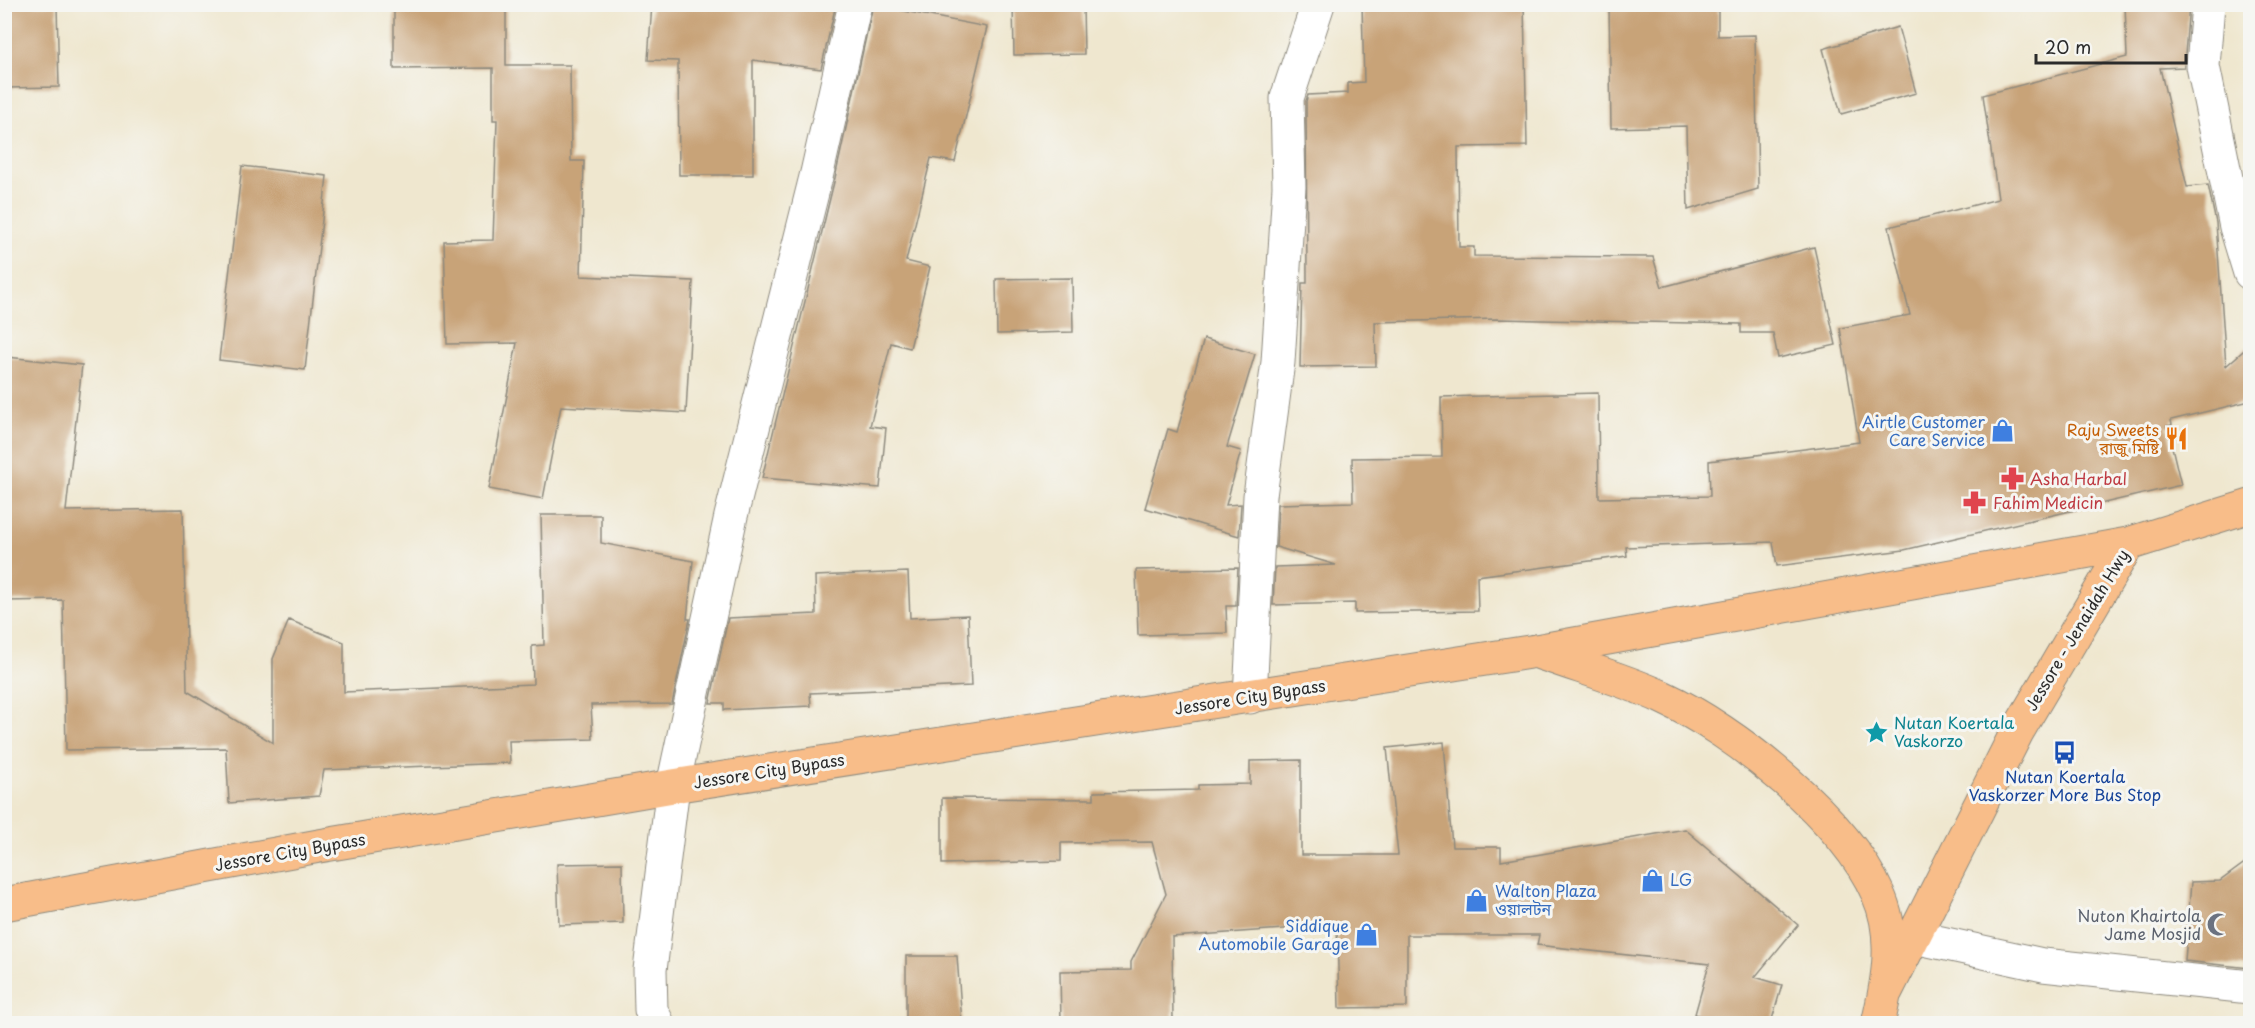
<svg xmlns="http://www.w3.org/2000/svg" width="2255" height="1028" viewBox="0 0 2255 1028" font-family="'Playpen Sans','Noto Sans Bengali',sans-serif">
	<style>
		.building { fill: #c8a378 }
		.lines { fill: none; stroke-linecap: round; stroke-linejoin: round }
		.minor-casing { stroke: #8d897d; stroke-width: 35 }
		.highway-casing { stroke: #8d897d; stroke-width: 35 }
		.minor { stroke: #fff; stroke-width: 33 }
		.highway { stroke: #f8bd89; stroke-width: 33 }
		.labels { text-anchor: middle; stroke-width: 6; stroke-linejoin: round; paint-order: stroke }
		.shop-label { font-size: 16px; fill: #366cbe; stroke: #f6f6f2; text-anchor: end }
		.food-label { font-size: 16px; fill: #c56008; stroke: #f6f6f2; text-anchor: end }
		.health-label { font-size: 16px; fill: #be3a42; stroke: #f6f6f2; text-anchor: start }
		.street-label { font-size: 16px; fill: #2b2b2b; stroke: #f6f6f2 }
		.culture-label { font-size: 16px; fill: #0d838f; stroke: #f6f6f2; text-anchor: start }
		.transit-label { font-size: 16px; fill: #164399; stroke: #f6f6f2 }
		.worship-label { font-size: 16px; fill: #5b616d; stroke: #f6f6f2; text-anchor: end }
	</style>
	<rect width="100%" height="100%" fill="#f6f6f2"/>
	<filter id="ink" filterUnits="userSpaceOnUse"><feTurbulence type="fractalNoise" baseFrequency=".0167" numOctaves="2"/><feDisplacementMap in="SourceGraphic" scale="12" xChannelSelector="R" yChannelSelector="G"/><feConvolveMatrix kernelMatrix="1 2 1 2 8 2 1 2 1" color-interpolation-filters="sRGB"/></filter>
	<filter id="wash" filterUnits="userSpaceOnUse"><feTurbulence type="fractalNoise" baseFrequency=".008" numOctaves="4" result="noise"/><feDisplacementMap in="SourceGraphic" scale="24" xChannelSelector="R" yChannelSelector="G"/><feGaussianBlur stdDeviation="1.35" result="paint"/><feColorMatrix in="noise" values="0 0 0 0 0 0 0 0 0 0 0 0 0 0 0 0 0 1.4 0 .05"/><feComposite in="paint" operator="in"/></filter>
	<g filter="url(#wash)">
		<rect width="100%" height="100%" fill="#efe7cf"/>
		<g id="blocks">
			<path class="building" d="M394,4h112v61h64l1,96h13l-3,115 112,5 -7,132 -125,-7 -18,93 -54,-10 28,-146 -70,1 -3,-103 49,-1 4,-120h-4v-52l-99,1z
				M652,4h184l-15,65 -68,-9v115h-74l-1,-114 -30,-1z
				M1013,4h70l1,50 -70,1z
				M1362,4h162l3,142 -69,1 1,100h15v9l179,1 9,30 152,-40 22,98 -58,13 -5,-25h-32v-9l-244,-5 -122,3 1,44 -76,1 2,-84h5l-1,-182 2,-6 40,-2v-10l16,-1z
				M1609,4h109v32l37,-1 3,154 -70,21 -2,-84 -75,2z
				M2125,4h64l-5,63 -24,1 27,119 21,-2 8,38 10,143 24,-21v56l-79,19 1,5 -5,1 14,59 -277,65 -127,16 -4,-24 -147,5 1,9 -150,20 1,35 -123,2v-10l-82,2 2,-38 61,-2 -60,-18 2,-43 75,-2 -1,-44 90,-1 -1,-60 157,-4 1,105 111,-2 -1,-35 150,-19 -19,-114 70,-13 -21,-88 109,-28 -15,-104 144,-38z
				M57,5l2,82 -55,1v-82z
				M873,5l114,22 -32,135 -24,-4 -25,103 24,6 -20,81 -19,-5 -21,83 16,2 -6,60 -118,-10 73,-300z
				M1898,27l18,66 -75,21 -18,-65z
				M242,166l85,10 -22,194 -86,-10z
				M1072,278l1,54 -76,2 -1,-55z
				M1204,339l51,15 -28,93 14,4 -15,54 15,-1 -2,32 -94,-28 23,-79 9,3z
				M7,357l75,8 -16,146 117,-2 4,182 86,52v-84l16,-39 55,22v50l189,-8 -1,-38 12,-1 -3,-130h60v28l92,18 -6,58h3l-18,85 -81,1 2,34 -84,2 1,22 -186,7 -5,26 -90,7 -3,-55 -160,2 -3,-150 -59,1z
				M1238,568l-2,38h-10l1,27 -89,2 -2,-65z
				M908,572l2,46 58,-3 3,71 -161,7 1,13 -87,4v-7h-14l18,-85 88,-4 -1,-38z
				M1444,742l8,105h49v14l184,-32 113,96 -43,52 27,8 -11,38h-45l-31,-9 14,-50 -172,-19 2,-10h-132v72l-68,1 -2,-83 -165,12 1,85 -112,1 -1,-52 71,-1v-8l35,-68 -14,-52 -91,1v18l-119,3v-66l152,1v-7l104,-2v-5l52,-1v-23l51,-1v95h97l-11,-107z
				M2250,859v109l-65,-7 6,-79 29,-1z
				M622,863l1,60 -64,2 -2,-61z
				M906,956h51l5,67h-56z"/>
		</g>
	</g>
	<g filter="url(#ink)">
		<use href="#blocks" fill-opacity="0" stroke="#8d897d" stroke-width="1.5"/>
		<g class="lines">
			<defs>
				<path id="minor" d="M2208,4l-5,62 33,161 14,46
					M1250,697l10,-201 18,-134 11,-175 -2,-89 31,-94
					M1914,937l129,28 207,22
					M658,1024l-7,-14 -1,-40 23,-184 58,-270 86,-343 38,-169"/>
				<path id="highway" d="M1538,652c41,15 85,27 124,45 74,34 183,122 216,197 19,42 10,87 0,130
					M4,904l315,-58 354,-60 863,-135 592,-107
					M1886,991l131,-259 111,-188 122,-38"/>
			</defs>
			<use href="#minor" class="minor-casing"/>
			<use href="#highway" class="highway-casing"/>
			<use href="#minor" class="minor"/>
			<use href="#highway" class="highway"/>
		</g>
	</g>
	<defs>
		<symbol id="shop-bare" viewBox="-9 -9 18 18"><path d="M-5-2.5h2.3a2.7 3.5 0 0 1 5.4 0H5L5.5 6h-11ZM-1.5-2.5h3a1.5 2.3 0 0 0-3 0Z" fill="#3f7fe0" stroke="#f6f6f2" stroke-width="2.5" paint-order="stroke"/></symbol>
		<symbol id="restaurant-bare" viewBox="-9 -9 18 18"><path d="M-5-6h1v4h1v-4h1v4h1v-4h1v5L-1.5 .5V6h-2V.5L-5-1ZM5-6V6H3V1.5H1.5Q1.5-4 5-6Z" fill="#e8710a" stroke="#f6f6f2" stroke-width="2.5" paint-order="stroke"/></symbol>
		<symbol id="pharmacy-bare" viewBox="-9 -9 18 18"><path d="M-2-6h4v4h4v4h-4v4h-4v-4h-4v-4h4Z" fill="#e0444e" stroke="#f6f6f2" stroke-width="2.5" paint-order="stroke"/></symbol>
		<symbol id="sight-bare" viewBox="-9 -9 18 18"><path d="M0-6L1.8-2.2L6-1.7L2.9 1.2L3.7 5.4L0 3.3L-3.7 5.4L-2.9 1.2L-6-1.7L-1.8-2.2Z" fill="#0f9aa8" stroke="#f6f6f2" stroke-width="2.5" paint-order="stroke"/></symbol>
		<symbol id="bus-bare" viewBox="-9 -9 18 18"><path d="M-5-6H5V4H4V6H2V4H-2V6H-4V4H-5ZM-3.5-4V0h7V-4ZM-3.5 1.2v1.5H-2V1.2ZM2 1.2v1.5H3.5V1.2Z" fill="#1a4fb4" stroke="#f6f6f2" stroke-width="2.5" paint-order="stroke"/></symbol>
		<symbol id="mosque-bare" viewBox="-9 -9 18 18"><path d="M3.5-4.9A6 6 0 1 0 3.5 4.9A5 5 0 1 1 3.5-4.9Z" fill="#6b7280" stroke="#f6f6f2" stroke-width="2.5" paint-order="stroke"/></symbol>
	</defs>
	<g fill-rule="evenodd">
		<use href="#shop-bare" x="1986" y="414" width="33" height="33"/>
		<use href="#restaurant-bare" x="2160" y="422" width="33" height="33"/>
		<use href="#pharmacy-bare" x="1996" y="462" width="33" height="33"/>
		<use href="#pharmacy-bare" x="1958" y="486" width="33" height="33"/>
		<use href="#sight-bare" x="1860" y="716" width="33" height="33"/>
		<use href="#bus-bare" x="2048" y="736" width="33" height="33"/>
		<use href="#shop-bare" x="1636" y="864" width="33" height="33"/>
		<use href="#shop-bare" x="1460" y="884" width="33" height="33"/>
		<use href="#mosque-bare" x="2202" y="908" width="33" height="33"/>
		<use href="#shop-bare" x="1350" y="918" width="33" height="33"/>
	</g>
	<g class="labels">
		<g class="shop-label">
			<text x="1985" y="428">Airtle Customer<tspan x="1985" dy="18">Care Service</tspan></text>
			<text x="1670" y="886" text-anchor="start">LG</text>
			<text x="1495" y="897" text-anchor="start">Walton Plaza<tspan x="1495" dy="18">ওয়ালটন</tspan></text>
			<text x="1349" y="932">Siddique<tspan x="1349" dy="18">Automobile Garage</tspan></text>
		</g>
		<g class="food-label">
			<text x="2159" y="436">Raju Sweets<tspan x="2159" dy="18">রাজু মিষ্টি</tspan></text>
		</g>
		<g class="health-label">
			<text x="2030" y="485">Asha Harbal</text>
			<text x="1993" y="509">Fahim Medicin</text>
		</g>
		<g class="street-label">
			<text transform="translate(2077 630) rotate(-59)" y="6">Jessore - Jenaidah Hwy</text>
			<text transform="translate(1250 697) rotate(-9)" y="6">Jessore City Bypass</text>
			<text transform="translate(769 771) rotate(-9)" y="6">Jessore City Bypass</text>
			<text transform="translate(290 852) rotate(-10)" y="6">Jessore City Bypass</text>
		</g>
		<g class="culture-label">
			<text x="1894" y="729">Nutan Koertala<tspan x="1894" dy="18">Vaskorzo</tspan></text>
		</g>
		<g class="transit-label">
			<text x="2065" y="783">Nutan Koertala<tspan x="2065" dy="18">Vaskorzer More Bus Stop</tspan></text>
		</g>
		<g class="worship-label">
			<text x="2201" y="922">Nuton Khairtola<tspan x="2201" dy="18">Jame Mosjid</tspan></text>
		</g>
	</g>
	<rect width="2255" height="1028" fill="none" stroke="#f6f6f2" stroke-width="24"/>
	<path d="M2036 54v9h150v-9" fill="none" stroke="#2b2b2b" stroke-width="3"/>
	<text x="2045" y="54" font-size="18" fill="#2b2b2b" stroke="#f6f6f2" stroke-width="4.5" paint-order="stroke">20 m</text>
</svg>
